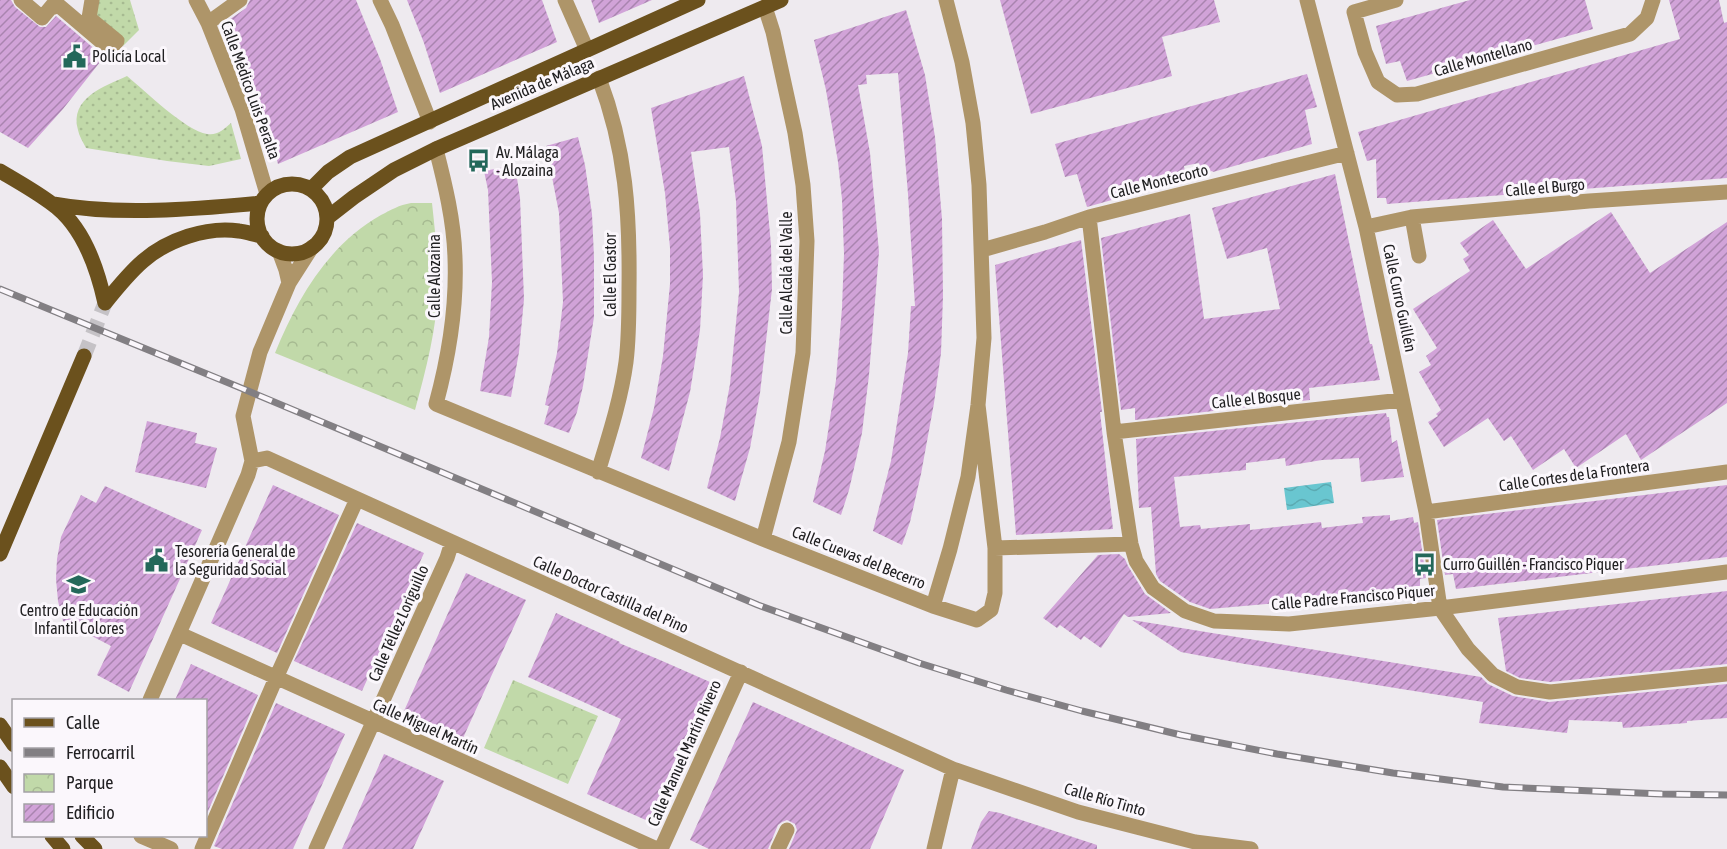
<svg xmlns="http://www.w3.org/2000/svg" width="1727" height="849" viewBox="0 0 1727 849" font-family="'Asap Condensed',sans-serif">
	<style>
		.park { fill: url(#park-crowns) }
		.garden { fill: url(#garden-dots) }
		.water { fill: url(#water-waves) }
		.building { fill: url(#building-hatch) }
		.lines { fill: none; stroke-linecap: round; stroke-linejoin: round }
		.major-tunnel { stroke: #c5c2c6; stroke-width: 15; stroke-dasharray: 15 8; stroke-linecap: butt }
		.minor { stroke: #ae9569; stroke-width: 15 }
		.major { stroke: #6b511d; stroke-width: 15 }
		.rail-casing { stroke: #827f83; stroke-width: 7 }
		.rail { stroke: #fbf7fc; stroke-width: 4.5; stroke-dasharray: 14; stroke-linecap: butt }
		.labels { text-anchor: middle; stroke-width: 6; stroke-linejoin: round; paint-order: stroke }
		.poi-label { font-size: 16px; fill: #212022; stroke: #fbf7fc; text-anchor: start }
		.street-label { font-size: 16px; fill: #212022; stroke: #fbf7fc }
	</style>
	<defs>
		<pattern id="park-crowns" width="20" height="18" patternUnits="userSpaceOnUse" patternTransform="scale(1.5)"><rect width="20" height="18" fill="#c1d9a9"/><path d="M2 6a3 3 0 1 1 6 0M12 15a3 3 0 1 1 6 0" fill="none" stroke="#a6ba91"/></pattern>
		<pattern id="garden-dots" width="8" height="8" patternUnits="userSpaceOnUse" patternTransform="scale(1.5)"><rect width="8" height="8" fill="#c1d9a9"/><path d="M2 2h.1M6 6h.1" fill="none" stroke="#a6ba91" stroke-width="1.8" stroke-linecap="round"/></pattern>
		<pattern id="water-waves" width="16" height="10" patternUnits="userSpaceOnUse" patternTransform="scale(1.5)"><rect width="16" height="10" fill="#69c6d0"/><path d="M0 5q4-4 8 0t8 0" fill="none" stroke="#5baab2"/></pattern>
		<pattern id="building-hatch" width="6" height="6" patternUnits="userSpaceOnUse" patternTransform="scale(1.5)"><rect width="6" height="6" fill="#d1a3d8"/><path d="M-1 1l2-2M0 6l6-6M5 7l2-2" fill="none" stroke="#a984af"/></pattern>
	</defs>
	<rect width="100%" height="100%" fill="#eeeaef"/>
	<path class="park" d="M411,203h21c3,28 6,55 6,83 -1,43 -12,83 -23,124l-140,-57c22,-54 53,-108 106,-138 10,-5 18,-10 30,-12z
		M513,680l85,36 -30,68 -84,-36z"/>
	<path class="garden" d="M92,0h38l9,30 -16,16 -34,-28z
		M127,76c17,14 59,55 80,58 10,2 17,-5 24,-11l10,36 -32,7 -42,-5 -81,-13c-3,-6 -7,-12 -8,-18 -9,-32 27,-44 49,-54z"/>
	<path class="water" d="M1331,482l3,21 -47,7 -3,-22z"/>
	<path class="building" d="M0,0h11l4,7 25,20h6l10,-11 48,41 -41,52 -35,39 -28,-16z
		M250,0h106l24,59 18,53 -120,52 -16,-57 -10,-28 -26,-57 20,-14z
		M407,0h135l15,42 -117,51 -16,-50z
		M591,0h61l-53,23z
		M1000,0h214l6,22 -58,15 10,39 -141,38z
		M1470,0h115l8,29 -186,52 -7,-20 -14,3 -10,-38z
		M1669,0h50l5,23 3,-1v156l-340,26 -1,-6h-9l-1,-39 -9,2 -9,-29 322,-93z
		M906,10l19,65 10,62 7,82 1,77 -2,57 -7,50 -13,71 -11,48 -8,23 -29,-14 18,-70 17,-108 3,-47h4l-7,-112 -10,-121 -32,2 1,9 -9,1 12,68 9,99 -10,123 -7,58 -13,57 -8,25 -28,-13 12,-51 11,-71 6,-72 2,-54 -2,-55 -4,-37 -12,-72 -12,-50z
		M1307,74l10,33 -12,3 7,34 -99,28 -1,-1 -10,3 -3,-11 -15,3 2,13 -99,28 -10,-33 -12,3 -10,-33z
		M744,76l18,70 9,99 1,44 -12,104 -10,55 -15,53 -28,-13 13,-50 10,-54 9,-92 -3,-91 -7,-54 -38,5 9,62 3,61 -3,55 -10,62 -21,79 -28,-13 13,-50 9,-52 7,-72v-36l-5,-55 -14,-85z
		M578,137l7,28 7,49 2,43v60l-11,69 -6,26 -8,21 -25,-9 5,-18 -4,-1 12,-52 6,-51 -4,-89 -13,-67z
		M515,165l5,33 4,101 -5,53 -8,45 -31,-6 9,-54 3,-55 -4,-92 -4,-19z
		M1335,174l35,170h2l8,36 -71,8 1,12 -175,20v-12l-14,2 -20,-172 89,-24 14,105 76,-10 -13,-61 -40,11 -15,-51z
		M1611,212l39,61 77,-51v181l-86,57 -15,-26 -50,34 -12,-19 -31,21 -22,-34 -7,5 -16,-23 -44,29 -16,-25 10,-6 -2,-2 5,-4 -22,-38 12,-7 -5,-9 11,-8 -24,-39 57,-38 -7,-12 6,-4 -9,-12 33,-23 33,49z
		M1081,240l21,172h-2l13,117 -97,6 -21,-270z
		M1386,413l1,4h2l3,26 5,-3 7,37 -43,5 -2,-24 -37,2 -36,6 -1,-8 -39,5v7l-72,7 6,50 20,-2 1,4 49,-5v6l71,-8 1,6 41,-5 -1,-6 28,-2v6l23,-4 1,6 4,-1 8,56 -6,1v9l-21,2v6l-26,3 -1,-5 -42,4 1,7 -29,3v-7l-92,8 -20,-7 -30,-21 -4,-7 -5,-67 -12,1 -3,-69z
		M147,421l50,12 -2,10 22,5 -11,40 -71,-16z
		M273,485l66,30 -62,138 -66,-30z
		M1727,485v72l-271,32 -3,-15 -8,1 -8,-55z
		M105,486l97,44 -73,162 -32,-17 14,-29 -48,-25 -5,-20 -2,-22 1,-20 4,-22 20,-42 15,8z
		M357,523l67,30 -62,138 -68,-30z
		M1119,554l6,5 3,7 17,28 26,19 -43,4 -4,-3 -23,34 -17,-12 -3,4 -21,-15 -3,3 -14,-10 55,-63z
		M466,573l60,27 -63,138 -59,-27z
		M1727,591v73l-177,18 -30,-4 -14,-7 -8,-53z
		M556,613l64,29 -1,1 41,17 50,22 -62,139 -61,-27 34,-75 -93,-42z
		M1132,620l349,57 7,7 25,12 36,6 178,-18v34l-40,3v2l-64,5 -1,-6 -53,-2 -2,13 -88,-10 4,-21 -238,-38 -64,-12z
		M191,664l67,31 -52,121v-116h-31z
		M753,702l151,68 -34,79h-81l8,-19 -2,-6 -8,-4 -5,2 -4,3 -10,24h-59l-19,-9z
		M276,703l69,31 -52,115h-71l-8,-3z
		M384,754l60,27 -31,68h-71z
		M989,811l11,2 97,32v4h-126l10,-27z"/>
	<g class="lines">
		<path class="major-tunnel" d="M84,356l21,-53"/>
		<path class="minor" d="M21,0l21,18 10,-12 2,1 3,-3 53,45 7,-8 -28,-23 3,-18
			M196,0l12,23 34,86 25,85
			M380,0l12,25 38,97
			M565,0l22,50
			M1307,0l59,227 60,285 14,96 28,41 25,26 24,12 33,5 177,-18
			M1396,0l-42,12 11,40 13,30 19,13 20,-1 213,-60 17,-16 6,-18
			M208,23l32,-23
			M436,149c9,35 18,72 19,109 2,50 -6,98 -19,146l327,135 170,67 44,14 14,-10 4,-17v-45l-17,-143
			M1089,217l25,215 17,112 5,17 17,27 32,23 29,10 75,3 151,-16 287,-36
			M1412,217l7,39
			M1366,227l46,-10 177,-16 138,-9
			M982,250l63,-18 44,-15 258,-64
			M279,251l7,19 3,13
			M1114,432l288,-32
			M252,461l15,-3 686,311 125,43 117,30 56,7
			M598,472c11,-36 23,-73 28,-110 3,-24 3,-49 3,-73 1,-75 -3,-140 -30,-211
			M1426,512l301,-40
			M763,539l26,-97 14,-89 4,-112 -4,-56 -8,-52 -22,-101 -8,-25
			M995,548l136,-4
			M933,606l17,-57 18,-72 10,-72 6,-67 -5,-153 -6,-62 -11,-61 -16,-62
			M180,634l477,215
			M150,700l98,-225 4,-14 -9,-45 17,-64 29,-69 23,-36
			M141,836l30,13
			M202,849l74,-171 81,-179
			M316,849l131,-291 5,-16
			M661,849l80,-177
			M778,849l9,-19
			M934,849l19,-80"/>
		<path class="major" d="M0,171c17,10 35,20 51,32 32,22 46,64 54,100
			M257 219a35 35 0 1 1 70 0a35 35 0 1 1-70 0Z
			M311,189l17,-17 22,-15 348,-157
			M53,204c65,12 142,5 208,-1
			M327,218l27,-21 40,-27 42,-21 345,-149
			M105,303c12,-15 24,-30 38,-42 24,-21 64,-35 96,-30 8,1 16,4 23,5
			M0,554l84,-198
			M0,725l14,20
			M0,767l14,20
			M52,836l11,13
			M82,836l13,13"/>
		<defs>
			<path id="rail" d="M0,289l241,99 517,217 161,58 87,27 76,21 99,24 96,19 116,19 110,14 159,7 65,1"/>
		</defs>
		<use href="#rail" class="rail-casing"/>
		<use href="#rail" class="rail"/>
	</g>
	<defs>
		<symbol id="civic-bare" viewBox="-9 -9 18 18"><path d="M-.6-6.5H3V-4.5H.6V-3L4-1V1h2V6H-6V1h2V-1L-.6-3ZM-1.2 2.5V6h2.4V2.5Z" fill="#23685a" stroke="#fbf7fc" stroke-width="2.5" paint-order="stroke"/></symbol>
		<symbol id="bus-bare" viewBox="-9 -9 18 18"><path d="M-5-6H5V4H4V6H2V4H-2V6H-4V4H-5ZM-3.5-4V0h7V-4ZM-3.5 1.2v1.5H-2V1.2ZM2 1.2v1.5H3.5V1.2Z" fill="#23685a" stroke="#fbf7fc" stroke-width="2.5" paint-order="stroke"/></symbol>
		<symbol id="school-bare" viewBox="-9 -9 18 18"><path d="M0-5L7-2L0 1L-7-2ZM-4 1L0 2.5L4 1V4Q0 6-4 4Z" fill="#23685a" stroke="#fbf7fc" stroke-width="2.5" paint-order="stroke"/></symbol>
	</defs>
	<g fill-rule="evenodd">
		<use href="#civic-bare" x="58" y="40" width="33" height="33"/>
		<use href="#bus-bare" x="462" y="144" width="33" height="33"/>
		<use href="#civic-bare" x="140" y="544" width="33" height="33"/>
		<use href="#bus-bare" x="1408" y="548" width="33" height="33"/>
		<use href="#school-bare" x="62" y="568" width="33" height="33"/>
	</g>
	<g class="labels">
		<g class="poi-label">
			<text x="92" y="62">Policía Local</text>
			<text x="496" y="158">Av. Málaga<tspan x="496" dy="18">- Alozaina</tspan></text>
			<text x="175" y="557">Tesorería General de<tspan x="175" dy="18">la Seguridad Social</tspan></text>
			<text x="1443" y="570">Curro Guillén - Francisco Piquer</text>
			<text x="79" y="616" text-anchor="middle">Centro de Educación<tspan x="79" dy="18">Infantil Colores</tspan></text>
		</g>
		<g class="street-label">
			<text transform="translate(1483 57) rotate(-16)" y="6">Calle Montellano</text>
			<text transform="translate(542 83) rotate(-23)" y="6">Avenida de Málaga</text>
			<text transform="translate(251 90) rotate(70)" y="6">Calle Médico Luis Peralta</text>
			<text transform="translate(1159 181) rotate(-14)" y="6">Calle Montecorto</text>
			<text transform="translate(1545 187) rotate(-5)" y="6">Calle el Burgo</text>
			<text transform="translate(786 273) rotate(-90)" y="6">Calle Alcalá del Valle</text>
			<text transform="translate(610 275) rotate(-90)" y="6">Calle El Gastor</text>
			<text transform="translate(434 276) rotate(-90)" y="6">Calle Alozaina</text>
			<text transform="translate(1400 298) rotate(78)" y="6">Calle Curro Guillén</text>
			<text transform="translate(1256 398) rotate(-6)" y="6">Calle el Bosque</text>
			<text transform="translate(1574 475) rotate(-8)" y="6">Calle Cortes de la Frontera</text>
			<text transform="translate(859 557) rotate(22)" y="6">Calle Cuevas del Becerro</text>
			<text transform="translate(611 594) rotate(24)" y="6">Calle Doctor Castilla del Pino</text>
			<text transform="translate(1353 597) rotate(-5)" y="6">Calle Padre Francisco Piquer</text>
			<text transform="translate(398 623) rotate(-66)" y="6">Calle Téllez Loriguillo</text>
			<text transform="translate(426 726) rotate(24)" y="6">Calle Miguel Martín</text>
			<text transform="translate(684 753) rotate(-66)" y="6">Calle Manuel Martín Rivero</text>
			<text transform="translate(1105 799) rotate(16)" y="6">Calle Río Tinto</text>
		</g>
	</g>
	<rect x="12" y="699" width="195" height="138" fill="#fbf7fc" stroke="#a4a1a5" stroke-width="1.5"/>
	<rect x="24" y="718" width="30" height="9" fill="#6b511d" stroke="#a4a1a5" stroke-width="1.5"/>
	<text x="66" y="729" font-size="18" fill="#212022">Calle</text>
	<rect x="24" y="748" width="30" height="9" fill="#827f83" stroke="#a4a1a5" stroke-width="1.5"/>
	<text x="66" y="759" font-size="18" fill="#212022">Ferrocarril</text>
	<rect x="24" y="774" width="30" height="18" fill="url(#park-crowns)" stroke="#a4a1a5" stroke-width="1.5"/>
	<text x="66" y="789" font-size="18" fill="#212022">Parque</text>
	<rect x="24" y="804" width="30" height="18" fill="url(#building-hatch)" stroke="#a4a1a5" stroke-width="1.5"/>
	<text x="66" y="819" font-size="18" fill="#212022">Edificio</text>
</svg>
